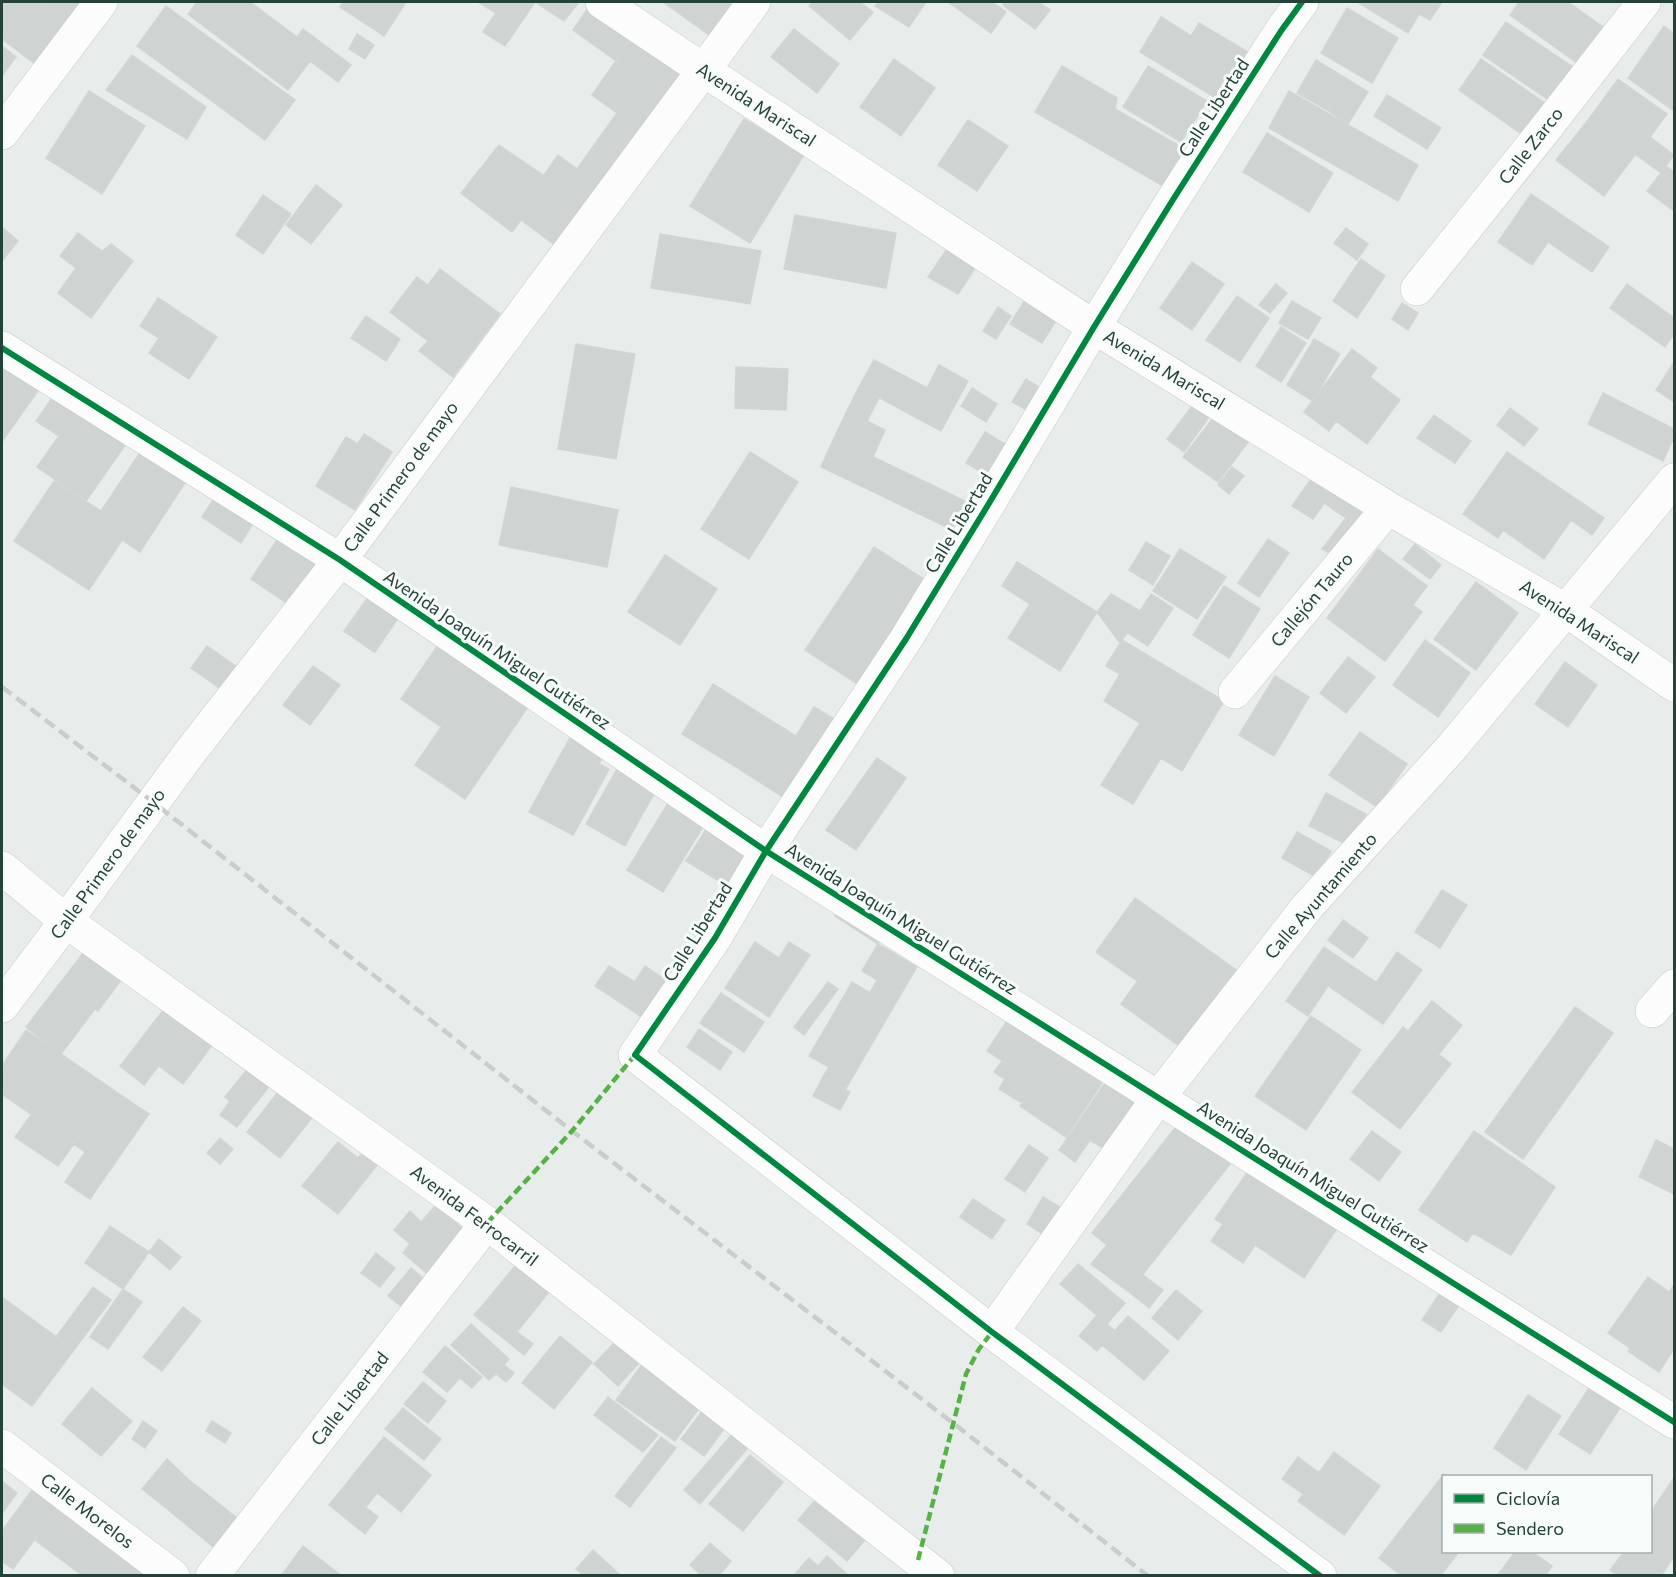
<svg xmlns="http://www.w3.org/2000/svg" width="1676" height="1577" viewBox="0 0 1676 1577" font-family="Commissioner,sans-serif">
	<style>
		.building { fill: #cfd4d2; stroke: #d1d6d4; stroke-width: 1.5 }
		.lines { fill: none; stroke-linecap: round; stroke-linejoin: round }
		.minor-casing { stroke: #c5cac8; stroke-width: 34 }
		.tertiary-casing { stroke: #c5cac8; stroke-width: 34 }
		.minor { stroke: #fcfcfc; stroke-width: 33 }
		.tertiary { stroke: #fcfcfc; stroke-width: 33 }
		.rail { stroke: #c9cdcc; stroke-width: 4.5; stroke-dasharray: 12 6; stroke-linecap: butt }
		.quiet { stroke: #55b346; stroke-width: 4.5; stroke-dasharray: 9 4.5; stroke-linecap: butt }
		.cycleway-casing { stroke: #f7fbf9; stroke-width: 10 }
		.cycleway { stroke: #00873e; stroke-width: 6 }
		.labels { text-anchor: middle; stroke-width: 6; stroke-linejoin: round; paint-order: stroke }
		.street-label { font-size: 18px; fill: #24423a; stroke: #f7fbf9 }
	</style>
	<rect width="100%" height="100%" fill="#e8edeb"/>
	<path class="building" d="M2,2h36l32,24 -31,41 -37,-28z
		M38,2h51l-19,24z
		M197,2h53l47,35 6,-8 48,36 -13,17 -28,-21 -22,29 -100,-76z
		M343,2h63l-22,34 -44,-29z
		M478,2h57l-30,44 -22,-14 13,-19z
		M539,2h40l-15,19 -26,-17z
		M592,2l44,30 -21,28 -42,-30z
		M663,2h76l-27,35z
		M813,2h47l13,10 -23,28 -41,-34z
		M878,2h48l-17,25 -34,-21z
		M948,2h44l14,10 -15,21z
		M1006,2h32l12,8 -15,19 -32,-24z
		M1357,2h85l-12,18 -11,-6 -11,19z
		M1519,2h49l35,25 -26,36 -67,-48z
		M166,6l129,94 -30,40 -128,-94z
		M1347,8l51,30 -26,45 -51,-30z
		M1161,17l30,19 8,-13 54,32 -29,48 -84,-51z
		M1506,22l67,45 -23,34 -67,-46z
		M1664,26l10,8v77l-46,-33z
		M794,29l45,35 -22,29 -46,-36z
		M636,32l25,18 -44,63 -25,-18z
		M357,34l17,11 -9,14 -16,-10z
		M2,46l14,11 -14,19z
		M661,50l25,17 -45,63 -24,-17z
		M132,55l74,52 -19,32 -81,-49z
		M894,59l41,29 -34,48 -41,-29z
		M1481,59l64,44 -22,32 -64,-45z
		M1316,60l31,19 -20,31 -30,-17z
		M1062,66l55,32 -2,11 70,40 -22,37 -128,-74z
		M1148,66l59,35 -26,41 -58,-35z
		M1347,79l21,13 -20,32 -21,-14z
		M1618,79l49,35 -17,23 24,18 -13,18 -73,-53z
		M89,91l56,35 -43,68 -56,-36z
		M1289,91l129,74 -20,36 -129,-73z
		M1387,95l54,33 -14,21 -53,-33z
		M617,113l24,17 -53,76 -44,-31 14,-20 19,14z
		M744,119l60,36 -54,88 -60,-37z
		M968,120l40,26 -31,45 -39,-26z
		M1588,120l47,35 -31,41 -48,-36z
		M1267,133l66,40 -24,39 -66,-40z
		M499,145l89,61 -32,40 -35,-26 -9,12 -51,-39z
		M1666,166l8,6v39l-27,-20z
		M316,185l26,20 -31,39 -25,-19z
		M1531,194l78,53 -17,25 -44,-30 -16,23 -34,-23z
		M263,195l28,19 -28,40 -27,-19z
		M795,215l101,18 -10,55 -102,-19z
		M2,227l16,14 -16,20z
		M1346,228l22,16 -11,16 -23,-17z
		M78,233l24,18 9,-7 22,17 -42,57 -33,-25 18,-25 -16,-12z
		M660,234l101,17 -11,53 -99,-16z
		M953,240l29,18 -24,36 -30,-17z
		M1361,259l24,17 -28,42 -24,-17z
		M1192,262l32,22 -32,46 -32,-22z
		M440,269l60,45 -47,63 -34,-26 9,-10 -38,-29 27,-35 11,8z
		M1276,284l11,9 -17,20 -11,-8z
		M1627,284l47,34v16l-9,13 -55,-39z
		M1030,292l32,19 -20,32 -32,-19z
		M1237,296l32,22 -29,44 -34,-22z
		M158,298l59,39 -28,42 -40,-26 10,-15 -19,-12z
		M1292,301l29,17 -13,21 -29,-16z
		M1402,303l16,10 -10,17 -16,-11z
		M998,307l13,9 -15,23 -13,-8z
		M366,316l34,23 -14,22 -35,-23z
		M1281,327l25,16 -25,39 -25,-16z
		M1314,339l26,15 -27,47 -26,-16z
		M576,344l59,10 -19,105 -58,-10z
		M1352,349l25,19 -7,9 30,23 -33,44 -31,-23 -7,10 -25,-19z
		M874,360l82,43 -15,28 -82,-44z
		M2,361l38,27 -38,54z
		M1674,362v40l-18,-12z
		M939,365l29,16 -12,22 -29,-15z
		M736,367l52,2 -2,41 -51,-2z
		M1026,379l22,14 -12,22 -24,-13z
		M859,387l20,11 -12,23 -20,-10z
		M59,388l72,49 -45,64 -49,-34 22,-31 -23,-15z
		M972,388l25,16 -11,18 -25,-16z
		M1603,393l71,36v8l-11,24 -75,-37z
		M1193,405l16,12 -25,35 -17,-13z
		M1510,408l28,21 -14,17 -27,-21z
		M847,411l38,19 -12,27 -39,-19z
		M1434,415l37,26 -16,22 -38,-25z
		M1213,418l36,23 -31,41 -35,-25z
		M985,432l28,17 -18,31 -29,-17z
		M364,434l28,18 -37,58 -39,-24 30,-49 12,7z
		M834,438l39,19 -14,28 -38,-18z
		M147,442l45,30 -52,80 -18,-12 -33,50 -75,-49 40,-60 47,30z
		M750,452l48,30 -49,77 -48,-30z
		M1507,452l97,66 -12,17 -21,-15 -27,39 -41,-29 -5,8 -35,-24z
		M873,457l57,27 -13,29 -58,-28z
		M1232,467l12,9 -15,18 -11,-9z
		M1316,472l62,38 -38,49 -18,-10 24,-31 -22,-15 -11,16 -21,-13z
		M930,484l45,22 -14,28 -44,-21z
		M511,487l107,23 -11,57 -108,-22z
		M218,492l39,25 -16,26 -39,-26z
		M281,534l37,25 -30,45 -37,-25z
		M1268,539l21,14 -30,44 -21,-14z
		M1146,542l24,14 -17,29 -24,-15z
		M1415,544l26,21 -11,14 -27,-20z
		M874,547l59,38 -68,104 -60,-39z
		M1180,549l46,28 -29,42 -44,-28z
		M1378,549l49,37 -14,19 9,7 -37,49 -58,-43z
		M665,555l52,34 -37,56 -52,-33z
		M1017,562l80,50 -37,59 -52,-33 22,-34 -28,-18z
		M1476,582l42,31 -42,57 -42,-31z
		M1224,586l36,23 -31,49 -36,-23z
		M371,593l30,21 -27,38 -30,-21z
		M1111,594l31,18 -22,31 -23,-31z
		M1151,594l22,14 -25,38 -20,-13 14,-21 -2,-1z
		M369,596l30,21 -24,35 -30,-20z
		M1122,640l102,61 -42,70 -21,-13 -28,46 -32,-19 39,-62 -36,-22 16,-27 -14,-8z
		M1425,640l45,33 -32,44 -45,-32z
		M440,642l40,28 -39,57 -40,-28z
		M207,646l30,21 -16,22 -30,-21z
		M1348,657l27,20 -29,36 -26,-20z
		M1565,662l32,23 -29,42 -33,-23z
		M313,666l27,19 -30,40 -27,-20z
		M480,670l50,34 -65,95 -50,-34z
		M1275,676l34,21 -35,59 -35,-21z
		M713,684l54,34 -31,49 -54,-33z
		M814,707l27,16 -18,30 -27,-17z
		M767,718l56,35 -32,49 -55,-35z
		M575,729l33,18 -9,17 10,5 -23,43 -44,-24z
		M1360,732l47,32 -30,43 -48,-32z
		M877,758l29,20 -50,72 -30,-20z
		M621,762l39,22 -17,29 -39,-21z
		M542,788l44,24 -13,23 -44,-23z
		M604,792l39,21 -18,33 -39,-22z
		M1326,793l40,21 -16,32 -41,-20z
		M668,803l36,22 -41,67 -36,-22z
		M710,823l41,25 -24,38 -41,-25z
		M1297,832l34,19 -15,26 -34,-19z
		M1442,890l25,15 -27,43 -25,-16z
		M1135,898l41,29 -39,54 -41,-29z
		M844,905l39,28 -5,11 -43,-28z
		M1343,920l25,18 -15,20 -25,-18z
		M1176,927l66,47 -56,77 -65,-47z
		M755,942l24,16 10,-16 21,13 -41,62 -44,-29z
		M91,943l37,28 -30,40 -38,-28z
		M878,944l39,23 -16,27 -39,-23z
		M1324,947l77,52 -18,25 -76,-53z
		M1397,952l25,18 -21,29 -25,-16z
		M609,966l26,16 -14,21 -26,-17z
		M645,966l22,15 -24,37 -22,-15z
		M1307,971l21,15 -20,30 -22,-15z
		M877,980l24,14 -56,96 -22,-13 6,-10 -20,-11 43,-74 18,11z
		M828,982l10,7 -34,46 -10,-8z
		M60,983l35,26 -34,45 -35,-27z
		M721,993l43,29 -20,30 -44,-29z
		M172,999l24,19 -52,67 -24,-19z
		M1432,1001l30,24 -23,29 -31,-23z
		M1575,1007l38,26 -90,126 -38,-27z
		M1012,1013l30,20 -25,37 -30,-19z
		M1311,1016l50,34 -55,80 -51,-34z
		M196,1018l23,18 -36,48 -24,-18z
		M1403,1027l48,37 -51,65 -48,-37z
		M699,1029l33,23 -12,18 -33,-23z
		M26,1030l86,59 -38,55 -72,-50v-28z
		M1038,1038l19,12 -35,53 -23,-14 6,-10 -11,-7 8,-11 15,9z
		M1060,1047l46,30 -40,60 -46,-31z
		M249,1067l22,17 -34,43 -17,-12 10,-14 -5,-4z
		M1111,1074l39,27 -36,54 -24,-15 -15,22 -16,-12z
		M823,1077l27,15 -10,18 -27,-14z
		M281,1088l34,26 -35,44 -33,-26z
		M112,1089l37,25 -59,85 -25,-17 20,-30 -11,-8z
		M31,1115l43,29 -16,22 -43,-29z
		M1179,1123l51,41 -101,128 -38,-28 16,-19 -15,-12z
		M1372,1131l29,21 -22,29 -29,-22z
		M1474,1131l47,32 -54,79 -48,-32z
		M220,1138l13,11 -13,15 -13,-11z
		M1656,1140l18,9v45l-35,-17z
		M338,1142l20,16 9,-11 15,12 -44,55 -36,-28z
		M1029,1145l19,13 -23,34 -20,-13z
		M1521,1163l34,24 -44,68 -38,-22z
		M1248,1171l88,59 -32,48 -49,-33 -12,18 -32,-22 12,-17 -8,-5z
		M1043,1197l27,16 -18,27 -25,-16z
		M973,1199l32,21 -13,19 -32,-22z
		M436,1205l33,29 -38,43 -28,-24 7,-9 -16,-14 16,-19 11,11z
		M110,1226l39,26 -26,37 -38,-26z
		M159,1239l22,18 -11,13 -21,-18z
		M376,1253l19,15 -15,19 -19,-14z
		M523,1256l33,27 -39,49 -34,-27z
		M1078,1264l47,39 -18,21 -47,-40z
		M411,1268l19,16 -22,28 -20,-16z
		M1143,1275l20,15 -14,18 -20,-16z
		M1648,1277l21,15 -39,56 -22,-15z
		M1674,1285v64l-15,23 -31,-21z
		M93,1287l18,13 -37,50 -18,-13z
		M123,1289l19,13 -34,47 -18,-12z
		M1176,1290l26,21 -24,29 -26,-22z
		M1442,1290l19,12 -20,30 -19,-12z
		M2,1297l72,53 -42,56 -30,-22z
		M483,1305l34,27 -9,10 -34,-27z
		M183,1307l18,14 -39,50 -19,-14z
		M1097,1315l18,16 -18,20 -18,-15z
		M1128,1316l41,35 -25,29 -42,-35z
		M471,1324l38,35 -5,6 10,8 -8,9 -10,-8 -7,6 -38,-35z
		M517,1332l16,12 -9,11 -16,-13z
		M560,1336l32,26 -38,47 -32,-26z
		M615,1342l23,22 -20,22 -24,-22z
		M445,1346l37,31 -10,11 -12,-10 -13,14 -24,-20z
		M646,1359l59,41 -30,41 -59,-41z
		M423,1382l23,19 -18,22 -24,-19z
		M92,1388l40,33 -31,35 -39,-32z
		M1589,1388l31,20 -30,46 -31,-20z
		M1528,1395l33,21 -35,54 -32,-22z
		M608,1397l50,38 -15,17 -49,-37z
		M707,1405l23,16 -26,35 -23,-17z
		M403,1408l38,31 -17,21 -39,-31z
		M143,1421l14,10 -12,17 -13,-9z
		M212,1421l19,12 -6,10 -19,-12z
		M741,1424l16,13 -57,67 -16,-14z
		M384,1437l47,38 -30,37 -47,-38z
		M661,1437l15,11 -46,59 -15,-11z
		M1334,1452l46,34 -36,49 -46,-34z
		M750,1455l33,27 -40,49 -34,-27z
		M1298,1457l21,16 -16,21 -21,-15z
		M167,1459l22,21 -23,28 -24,-19z
		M354,1474l23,19 -11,14 -24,-18z
		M1444,1474l4,2h-4v76h15l-19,24h-38l-23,-18z
		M1674,1478v78l-13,20h-43l-8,-6 14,-18h26v-39z
		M40,1479l25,19 -52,71 -11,-8v-30z
		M189,1480l52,41 -24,29 -51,-42z
		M2,1481l15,12 -15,21z
		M342,1489l36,28 -13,17 -36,-29z
		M823,1491l49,41 -25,29 -49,-41z
		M65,1498l45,33 -31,42 -44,-33z
		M110,1531l61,45h-88l-4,-3z
		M710,1543l21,18 -12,15h-17l-12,-11z
		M303,1546l39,30h-61z
		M593,1550l26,24 -2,2h-33l-8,-7z
		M1515,1552h17l20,14 -7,10h-48z
		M827,1556l22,20h-52l-2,-2 14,-16 9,8z"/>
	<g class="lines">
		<defs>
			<path id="minor" d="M602,2l100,67 392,258 294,181 179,103 107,74
				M1302,2l-21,29 -107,167 -80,129 -106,178 -82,134 -140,212 -51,87 -80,117 357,277 328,244
				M2,133l99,-131
				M1417,289l125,-156 102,-131
				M2,348l338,212
				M1235,692l153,-184
				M2,868l64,53 421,302 451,353
				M1652,1011l22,-25
				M992,1332l166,-234 150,-192 144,-159 222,-267
				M2,1446l171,130
				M212,1576l275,-353"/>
			<path id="tertiary" d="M340,560l426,291 908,571
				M2,1006l64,-85 122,-166 152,-195 414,-558"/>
		</defs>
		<use href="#minor" class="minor-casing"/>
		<use href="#tertiary" class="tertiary-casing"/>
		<use href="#minor" class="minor"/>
		<use href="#tertiary" class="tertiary"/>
		<path class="rail" d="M2,687l151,115 419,329 381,292 195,153"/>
		<path class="quiet" d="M487,1223l85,-92 63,-76
			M918,1560l48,-186 13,-25 13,-17"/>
		<defs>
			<path id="cycleway" d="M1302,2l-21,29 -107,167 -80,129 -106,178 -82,134 -140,212 -51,87 -80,117 357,277 328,244
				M2,348l338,212 426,291 908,571"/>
		</defs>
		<use href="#cycleway" class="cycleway-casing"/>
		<use href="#cycleway" class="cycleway"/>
	</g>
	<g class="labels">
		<g class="street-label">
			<text transform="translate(756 105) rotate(33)" y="6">Avenida Mariscal</text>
			<text transform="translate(1214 108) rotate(-57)" y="6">Calle Libertad</text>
			<text transform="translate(1531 146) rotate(-52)" y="6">Calle Zarco</text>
			<text transform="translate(1164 370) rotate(31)" y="6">Avenida Mariscal</text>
			<text transform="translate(401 477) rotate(-54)" y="6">Calle Primero de mayo</text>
			<text transform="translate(959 523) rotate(-59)" y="6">Calle Libertad</text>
			<text transform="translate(1312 600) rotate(-50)" y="6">Callejón Tauro</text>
			<text transform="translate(1579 622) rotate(33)" y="6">Avenida Mariscal</text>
			<text transform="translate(497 650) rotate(34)" y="6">Avenida Joaquín Miguel Gutiérrez</text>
			<text transform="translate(108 864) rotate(-54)" y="6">Calle Primero de mayo</text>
			<text transform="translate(1321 896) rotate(-49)" y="6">Calle Ayuntamiento</text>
			<text transform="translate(901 919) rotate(32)" y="6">Avenida Joaquín Miguel Gutiérrez</text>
			<text transform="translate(698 932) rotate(-58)" y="6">Calle Libertad</text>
			<text transform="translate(1313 1177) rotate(32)" y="6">Avenida Joaquín Miguel Gutiérrez</text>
			<text transform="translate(474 1216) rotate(37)" y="6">Avenida Ferrocarril</text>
			<text transform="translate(350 1399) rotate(-52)" y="6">Calle Libertad</text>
			<text transform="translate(87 1511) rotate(37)" y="6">Calle Morelos</text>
		</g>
	</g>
	<rect width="1676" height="1577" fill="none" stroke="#24423a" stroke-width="6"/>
	<rect x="1442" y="1475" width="210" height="78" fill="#f7fbf9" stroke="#a3b1ad" stroke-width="1.5"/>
	<rect x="1454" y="1494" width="30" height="9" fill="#00873e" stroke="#a3b1ad" stroke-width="1.5"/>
	<text x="1496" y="1505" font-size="18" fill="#24423a">Ciclovía</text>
	<rect x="1454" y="1524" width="30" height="9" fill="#55b346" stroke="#a3b1ad" stroke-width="1.5"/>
	<text x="1496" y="1535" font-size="18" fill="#24423a">Sendero</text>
</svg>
